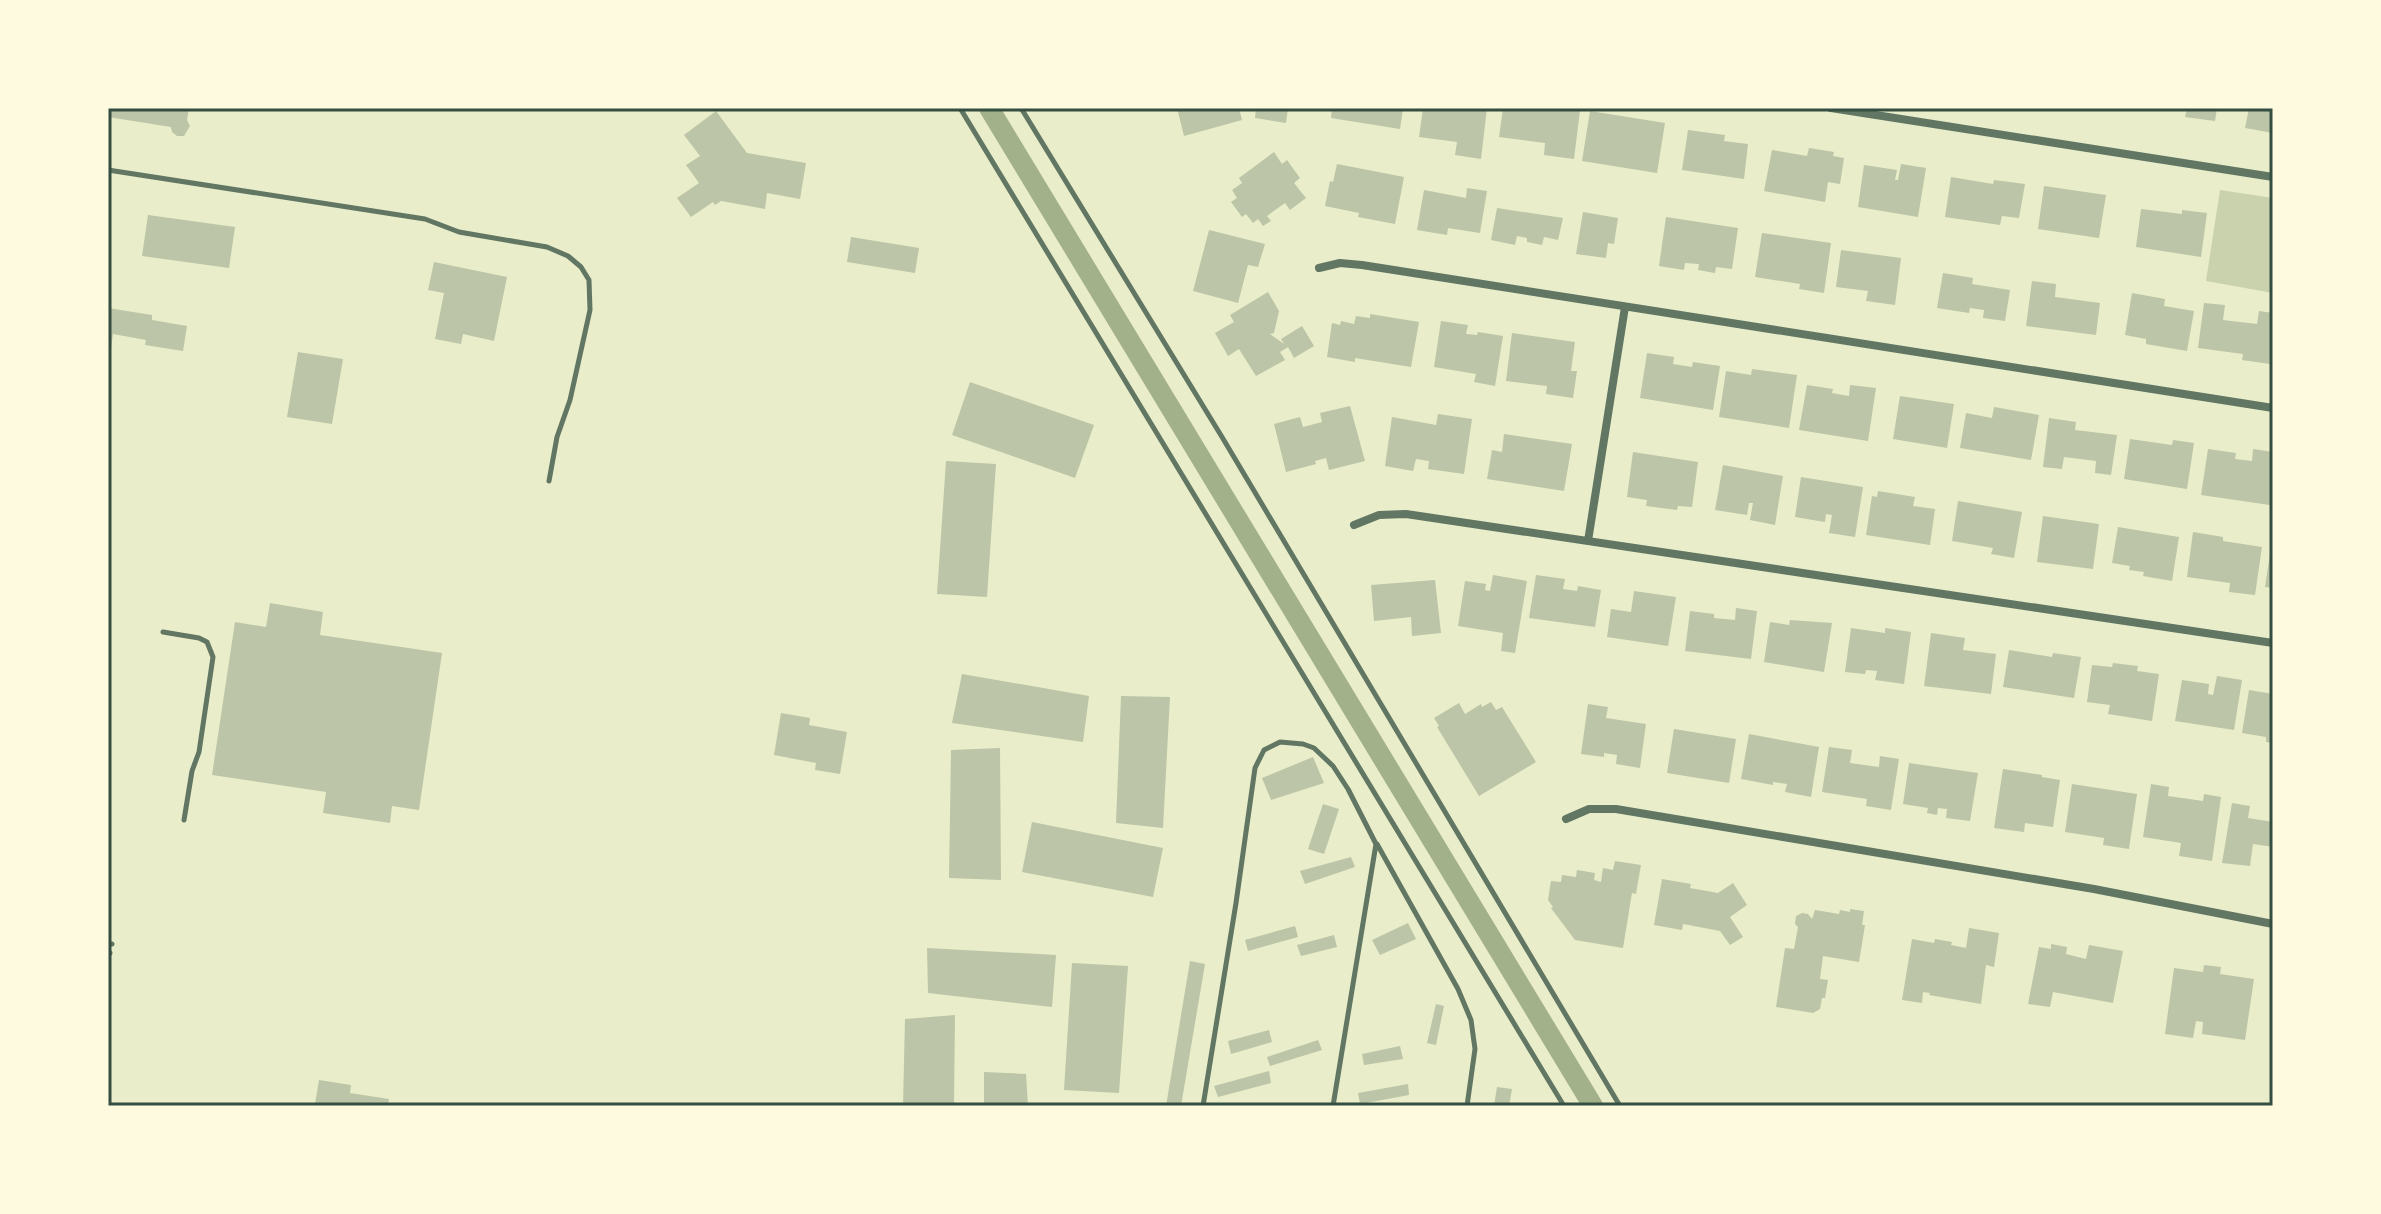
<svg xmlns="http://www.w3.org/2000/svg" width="2381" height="1214" viewBox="0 0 2381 1214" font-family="'Alegreya Sans',sans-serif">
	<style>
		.green { fill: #cad2ad }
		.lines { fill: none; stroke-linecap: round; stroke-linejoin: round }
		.canal { stroke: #a3b18a; stroke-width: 20 }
		.building { fill: #bcc5a7 }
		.service { stroke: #617663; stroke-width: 5 }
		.minor { stroke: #617663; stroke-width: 8 }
		.neatline { fill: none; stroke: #344e41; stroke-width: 3 }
	</style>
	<rect width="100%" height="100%" fill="#e9edc9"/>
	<path class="green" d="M2220,190l53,8v95l-67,-12z"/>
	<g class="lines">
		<path class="canal" d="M989,108l604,998"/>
	</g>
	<path class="building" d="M108,108h81l-2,12 3,6 -6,10h-7l-5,-4 -1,-5 -63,-10z
		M1177,108h62l3,12 -58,16z
		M1256,108h32l-2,15 -31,-5z
		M1332,108h71l-3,21 -69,-11z
		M1423,108h64l-6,51 -26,-4 2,-13 -38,-5z
		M1503,108h55l22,3 -6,48 -30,-4 1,-12 -46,-6z
		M2187,108h30l-2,13 -30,-4z
		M2249,108h24v25l-28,-5z
		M716,111l31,42 59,10 -6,36 -33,-6 -2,16 -44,-8 -6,4 -2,-3 -22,15 -14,-19 22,-15 -13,-18 14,-9 -16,-21z
		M1590,111l75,12 -8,50 -75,-12z
		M1688,130l37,5 -1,6 24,3 -4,35 -62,-9z
		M1809,148l25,4 -1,4 11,2 -4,26 -12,-2 -3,20 -61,-11 8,-41 35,6z
		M1274,152l8,12 5,-4 13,18 -6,5 12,15 -16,12 -5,-7 -18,13 4,5 -8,5 -5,-7 -5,4 -7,-9 -4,3 -11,-15 6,-4 -5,-8 10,-7 -3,-5z
		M1337,164l67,13 -9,47 -37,-7 1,-4 -34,-7 5,-25 3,1z
		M1901,164l25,4 -8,49 -60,-10 6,-42 33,5 -2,10h3z
		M1951,177l42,7 1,-4 31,4 -6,34 -17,-2 -2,9 -55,-8z
		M2044,186l62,9 -7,43 -61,-9z
		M1467,188l20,3 -7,42 -32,-5 -1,7 -30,-5 7,-40 42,8z
		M1497,208l66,10 -5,22 -14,-3 -2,8 -15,-3v-4l-10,-2 -2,9 -24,-5z
		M2141,209l41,5v-4l25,3 -6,44 -65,-10z
		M1583,212l35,6 -4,26 -6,-1 -2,15 -30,-4z
		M148,215l87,12 -6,41 -87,-12z
		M1666,217l72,11 -6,41 -16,-2 -1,6 -17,-3 1,-6 -14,-1 -1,7 -25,-4z
		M1209,230l56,14 -7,23 -10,-2 -10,38 -45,-12z
		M1762,233l69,10 -7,50 -25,-4 1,-5 -45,-7z
		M851,237l68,11 -4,25 -68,-11z
		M1841,250l60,8 -6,47 -29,-4 2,-10 -32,-4z
		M434,262l73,15 -13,64 -31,-7 -2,10 -26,-5 9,-46 -16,-3z
		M1943,273l30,5 -1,6 38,6 -5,31 -22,-3 1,-8 -14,-2 -1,5 -32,-5z
		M2032,281l24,3 -1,13 45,6 -4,32 -70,-9z
		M1268,292l11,19 -5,22 -4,1 14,10 -3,-5 21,-13 12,20 -20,12 -6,-11 -8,5 5,8 -29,16 -17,-27 -11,7 -13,-23 19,-11 -4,-7z
		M2132,293l33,6 -1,7 30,5 -7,40 -41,-7v-5l-21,-4z
		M2204,303l21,2 -2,15 34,4 2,-13 14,2v27l-3,24 -28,-4 1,-6 -45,-6z
		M108,308l44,7v5l35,6 -4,25 -38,-6 1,-5 -33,-6 -3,21h-2z
		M1370,314l49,8 -8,45 -56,-9v4l-28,-5 5,-34 8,2 1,-4 13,3 2,-8 14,2z
		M1441,321l27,4 -2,9 11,1 1,-3 25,4 -8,50 -21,-4 2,-8 -42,-7z
		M1512,333l63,9 -4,29h6l-4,27 -27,-4 1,-8 -41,-5z
		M298,352l45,7 -11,65 -45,-7z
		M1647,353l27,4 -1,7 19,3 1,-5 27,4 -7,44 -73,-12z
		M1752,369l45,6 -8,53 -70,-11 7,-46 25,4z
		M970,382l124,43 -19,53 -123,-43z
		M1807,385l26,4 -1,4 17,3 1,-11 26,3 -8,53 -69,-11z
		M1900,396l54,8 -7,44 -54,-9z
		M1350,406l15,55 -36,9 -3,-12 -11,3 1,3 -30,8 -12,-48 26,-7 3,10 19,-5 -2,-9z
		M1994,407l45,8 -8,45 -71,-12 6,-35 26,5z
		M1438,414l34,5 -8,55 -36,-5 1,-8 -13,-2 -3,12 -28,-5 7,-49 44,8z
		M2049,418l27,4 -1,8 42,5 -6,40 -16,-2 1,-12 -32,-4 -2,12 -19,-2z
		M1504,434l68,10 -8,47 -77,-12 5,-29 10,2z
		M2130,439l42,6 1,-5 21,3 -7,46 -63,-10z
		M2208,449l28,4 -1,6 17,2 1,-12 20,3v31l-3,22 -69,-10z
		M1633,452l65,10 -6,45 -14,-1 -1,4 -31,-4 1,-6 -20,-3z
		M946,461l50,3 -9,133 -50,-3z
		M1723,465l60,11 -8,49 -25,-5 3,-17h-4l-2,12 -32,-5z
		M1801,477l62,10 -8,50 -26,-4 3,-18 -6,-1 -1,8 -30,-5z
		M1878,491l37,6 -2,9 22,3 -5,36 -64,-10 6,-39 5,1z
		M1958,501l64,11 -8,46 -23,-4 2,-6 -41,-7z
		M2043,516l56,8 -6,45 -56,-7z
		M2118,527l61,10 -7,44 -29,-5 1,-4 -15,-2 1,-4 -18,-3z
		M2193,532l30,5v4l39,6 -7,48 -26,-3 1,-9 -43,-6z
		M2271,548h2v40l-8,-1z
		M1493,575l34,6 -12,72 -14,-2 2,-18 -45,-7 7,-45 21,3 -1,6 5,1z
		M1536,575l29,4 -2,10 14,2 1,-5 23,4 -6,37 -66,-9z
		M1435,580l6,53 -29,3 -1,-19 -37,4 -3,-36z
		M1634,591l42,6 -8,49 -61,-9 4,-28 20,3z
		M270,603l53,9 -3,23 122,18 -23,157 -27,-4 -2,17 -67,-10 3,-21 -114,-17 23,-153 31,5z
		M1736,608l21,3 -6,48 -66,-8 5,-40 24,3v4l21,2z
		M1790,620l42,3 -8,49 -60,-10 6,-40 19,3z
		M1851,628l34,5v-5l26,4 -7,52 -29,-4 2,-9 -11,-1 -1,4 -20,-2z
		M1931,633l34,5 -2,12 33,4 -5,40 -67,-8z
		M2009,650l43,7 1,-4 28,4 -7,41 -71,-11z
		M2113,663l25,3 -1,5 22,3 -7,47 -44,-7 2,-9 -23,-3 5,-37 20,2z
		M962,674l127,22 -6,46 -131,-19z
		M2217,676l25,4 -8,50 -59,-9 7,-41 27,4 -1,10 5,1z
		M2249,690l24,4v49l-7,-1v-5l-24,-4z
		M1121,696l49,1 -7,131 -47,-5z
		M1491,702l5,8 6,-3 34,55 -57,34 -42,-69 2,-1 -5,-8 25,-15 6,11 16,-10 1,3z
		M1588,704l20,3 -2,11 40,6 -6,44 -24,-4 1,-9 -13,-2v4l-23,-3z
		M781,713l29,5 -1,7 38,7 -7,42 -25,-4 1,-7 -42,-8z
		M1674,729l62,10 -7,44 -62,-10z
		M1749,734l70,13 -8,50 -26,-5 2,-8 -14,-2v3l-32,-6z
		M1829,747l23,3 -2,13 29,4 1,-11 19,3 -8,51 -25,-4 1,-7 -45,-7z
		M1000,748l1,132 -52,-2 2,-128z
		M1313,757l11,26 -53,17 -9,-22z
		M1909,763l69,10 -8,48 -24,-3 1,-9 -9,-1 -1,7 -10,-2 1,-5 -25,-4z
		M2003,769l39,6v2l18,3 -7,47 -28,-4 -1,9 -30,-4z
		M2072,784l65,10 -8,55 -26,-4 1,-7 -39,-6z
		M2151,784l18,3 -1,9 35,5 1,-7 17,3 -9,64 -33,-5 2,-13 -38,-6z
		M2232,803l18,3 -2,12 25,4v25l-20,-3 -3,22 -28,-3z
		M1323,804l16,5 -15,45 -16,-5z
		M1032,822l131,26 -10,49 -131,-25z
		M1351,857l4,10 -50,17 -5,-13z
		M1615,861l26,4 -5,29 -4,-1 -9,55 -48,-8 -24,-32 2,-1 -5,-7 3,-19 10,1 1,-7 14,2 1,-7 18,3 -1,7 7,2 2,-14 10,2z
		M1662,879l29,5 -1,4 28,5 15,-10 14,22 -17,12 13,20 -13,8 -10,-14 -37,-7 -1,6 -28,-5z
		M1850,909l14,2 -2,14h3l-6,37 -36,-6 -3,23 8,1 -3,18h-3l-2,11 -7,4 -37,-6 9,-59 9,1 4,-22 -3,-3 1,-8 6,-3 6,1 4,5 3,-9 24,4 1,-4 10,2z
		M1408,923l8,16 -36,16 -8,-15z
		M1295,926l3,11 -50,14 -3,-11z
		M1969,928l30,5 -5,34 -8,-2 -5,39 -52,-9 1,-2 -7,-1 -1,11 -20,-3 10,-61 22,4 1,-4 17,3 -1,3 15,3z
		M1334,935l3,12 -36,9 -4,-11z
		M2051,944l16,3 -1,7 20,5 3,-14 34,6 -10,52 -60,-11 -3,15 -22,-3 11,-57 12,2z
		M927,948l129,7 -4,52 -124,-14z
		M1190,961l15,3 -24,142h-15z
		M1072,963l56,3 -9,127 -55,-3z
		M2204,965l17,2 -1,7 34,5 -9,61 -43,-6 1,-12 -7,-1 -3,17 -28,-4 9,-66 29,4z
		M1436,1004l8,2 -8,39 -9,-2z
		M955,1015l-1,91h-51l2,-87z
		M1269,1030l3,12 -41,12 -3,-13z
		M1318,1040l4,10 -52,16 -3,-9z
		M1400,1046l3,13 -39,6 -2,-11z
		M1269,1071l2,12 -53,14 -4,-11z
		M984,1072l42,2 2,32h-44z
		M319,1080l32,5 -1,8 39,6 -1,7 -73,-2z
		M1408,1084l1,11 -49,9 -2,-11z
		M1497,1087l15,2 -3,17h-15z"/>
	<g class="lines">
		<path class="service" d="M960,108l604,998
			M1021,108l201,329 398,669
			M108,170l317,49 34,13 88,15 21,9 13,11 8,13 1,30 -20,90 -13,37 -8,44
			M163,632l36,6 8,4 6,15 -14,95 -7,19 -8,49
			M1377,844l81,145 13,31 4,29 -8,57
			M108,944h4
			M108,953h2
			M1203,1106l33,-203 19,-135 9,-18 16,-8 23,2 11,4 19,18 15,23 28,55 -43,262"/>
		<path class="minor" d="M1831,108l442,69
			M1319,268l21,-5 22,2 911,143
			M1354,525l25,-10 27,-1 867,129
			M1588,541l37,-234
			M1566,819l23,-10h27l478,80 179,35"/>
	</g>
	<rect width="2381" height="1214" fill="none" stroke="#fefae0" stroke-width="220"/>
	<rect x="110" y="110" width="2161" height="994" class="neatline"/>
</svg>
